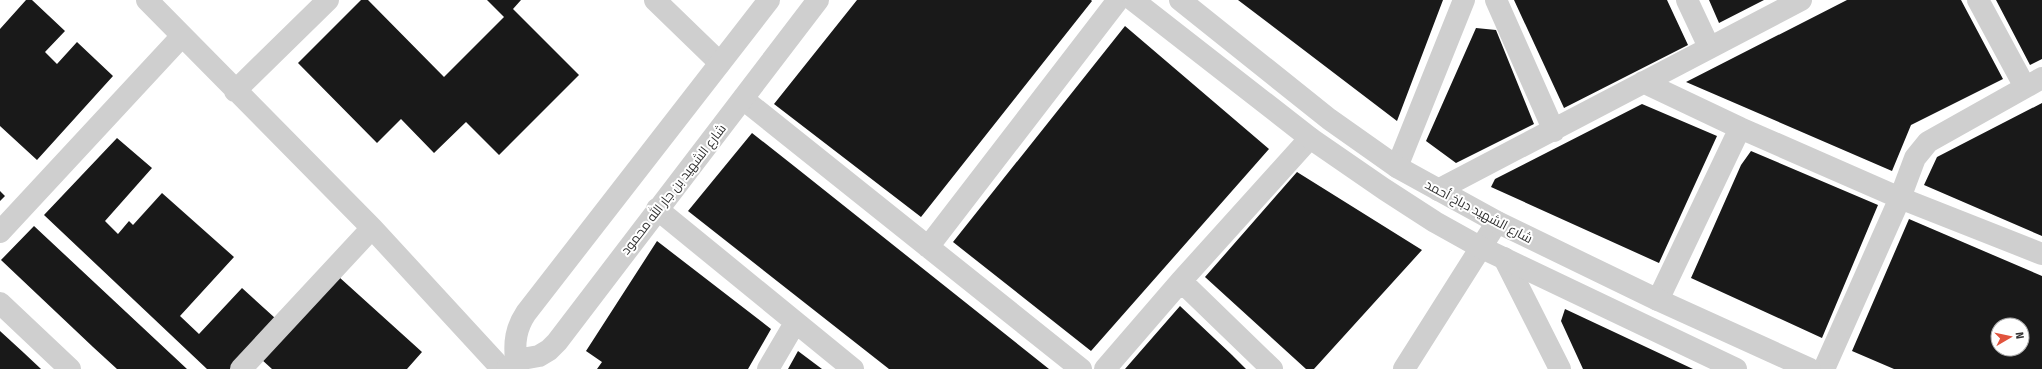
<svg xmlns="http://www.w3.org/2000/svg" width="2042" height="369" viewBox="0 0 2042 369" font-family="'Fira Sans Condensed',Cairo,sans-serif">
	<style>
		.building { fill: #191919; fill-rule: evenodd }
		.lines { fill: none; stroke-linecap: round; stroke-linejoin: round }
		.minor { stroke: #cfcfcf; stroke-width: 22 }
		.tertiary { stroke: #cfcfcf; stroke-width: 22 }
		.labels { text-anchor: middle; stroke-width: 4; stroke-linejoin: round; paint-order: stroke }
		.street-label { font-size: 13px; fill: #323232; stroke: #fff }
	</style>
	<rect width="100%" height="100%" fill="#fff"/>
	<path class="building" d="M26,0h6l33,31 -20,21 12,12 20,-22 36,34 -76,84 -37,-34v-97z
		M361,0h7l76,77 60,-60 -17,-17h34l-8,9 66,66 -80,80 -33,-33 -32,31 -33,-34 -24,24 -79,-80z
		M857,0h234l1,1 -171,216 -147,-113z
		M1238,0h205l-46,121z
		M1514,0h153l21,45 -124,63z
		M1709,0h55l-45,23z
		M1847,0h114l42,79 -92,46 -19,46 -206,-89z
		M1996,0h46v59l-12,6z
		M1125,26l144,123 -178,202 -138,-109z
		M1476,28l20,2 38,94 -78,39 -30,-22z
		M2042,103v133l-118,-51 13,-28z
		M1642,104l75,32 -58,127 -168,-76 4,-8z
		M752,133l47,37 250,199h-160l-201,-158z
		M117,138l35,30 -47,53 13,13 11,-13 4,4 29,-32 72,64 -54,59 19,18 43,-46 33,30 -45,51h-23l-163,-154z
		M1751,151l127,54 -56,133 -131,-60 50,-113z
		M1297,172l125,78 -108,119h-8l-101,-92z
		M0,191l5,5 -5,5z
		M1909,219l133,57v93h-148l-42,-18zM1998,325h24v24h-24z
		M34,226l92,86 61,57h-70l-24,-22 -92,-87z
		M657,241l114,88 -23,40h-151l5,-7 -16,-11z
		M339,277l83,75 -15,17h-135l-11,-10z
		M1180,306l52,49 14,14h-121z
		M1565,309l128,60h-110l-22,-48z
		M0,331l24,22 17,16h-41z
		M798,351l24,18h-34z"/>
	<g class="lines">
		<path class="minor" d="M147,0l225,228 130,141
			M655,0l65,63
			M1496,0l58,131
			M1687,0l22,47
			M1978,0l47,87
			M1643,82l97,46 160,70 142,56
			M235,91l93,-91
			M743,99l338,270
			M1397,167l67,-167
			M1438,190l363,-190
			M657,209l196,160
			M0,232l182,-196
			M928,247l190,-247
			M1504,258l56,111
			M1181,281l91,88
			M1658,300l82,-172
			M0,303l70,66
			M241,369l131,-141
			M768,369l27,-46
			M1105,369l76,-88 129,-143
			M1404,369l93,-147
			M1824,369l76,-171 15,-40 13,-16 114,-64"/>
		<path class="tertiary" d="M1133,0l177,138 74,51 51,33 45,25 256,122
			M1180,0l149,119 68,48 100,55 161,78 152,69
			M516,360c-2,-18 0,-32 10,-47l243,-313
			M507,369l9,-9 23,-4 10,-6 8,-8 261,-342"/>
	</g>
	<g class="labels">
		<g class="street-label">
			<text transform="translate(673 189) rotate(-52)" y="5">شارع الشهيد بن جار الله محمود</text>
			<text transform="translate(1479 211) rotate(28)" y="5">شارع الشهيد دباخ أحمد</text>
		</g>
	</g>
	<g transform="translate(2010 337) rotate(81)"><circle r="19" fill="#ffffff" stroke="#adadad"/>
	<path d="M0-3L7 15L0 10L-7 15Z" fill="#e1533d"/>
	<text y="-6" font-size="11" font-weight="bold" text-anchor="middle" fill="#323232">N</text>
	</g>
</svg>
